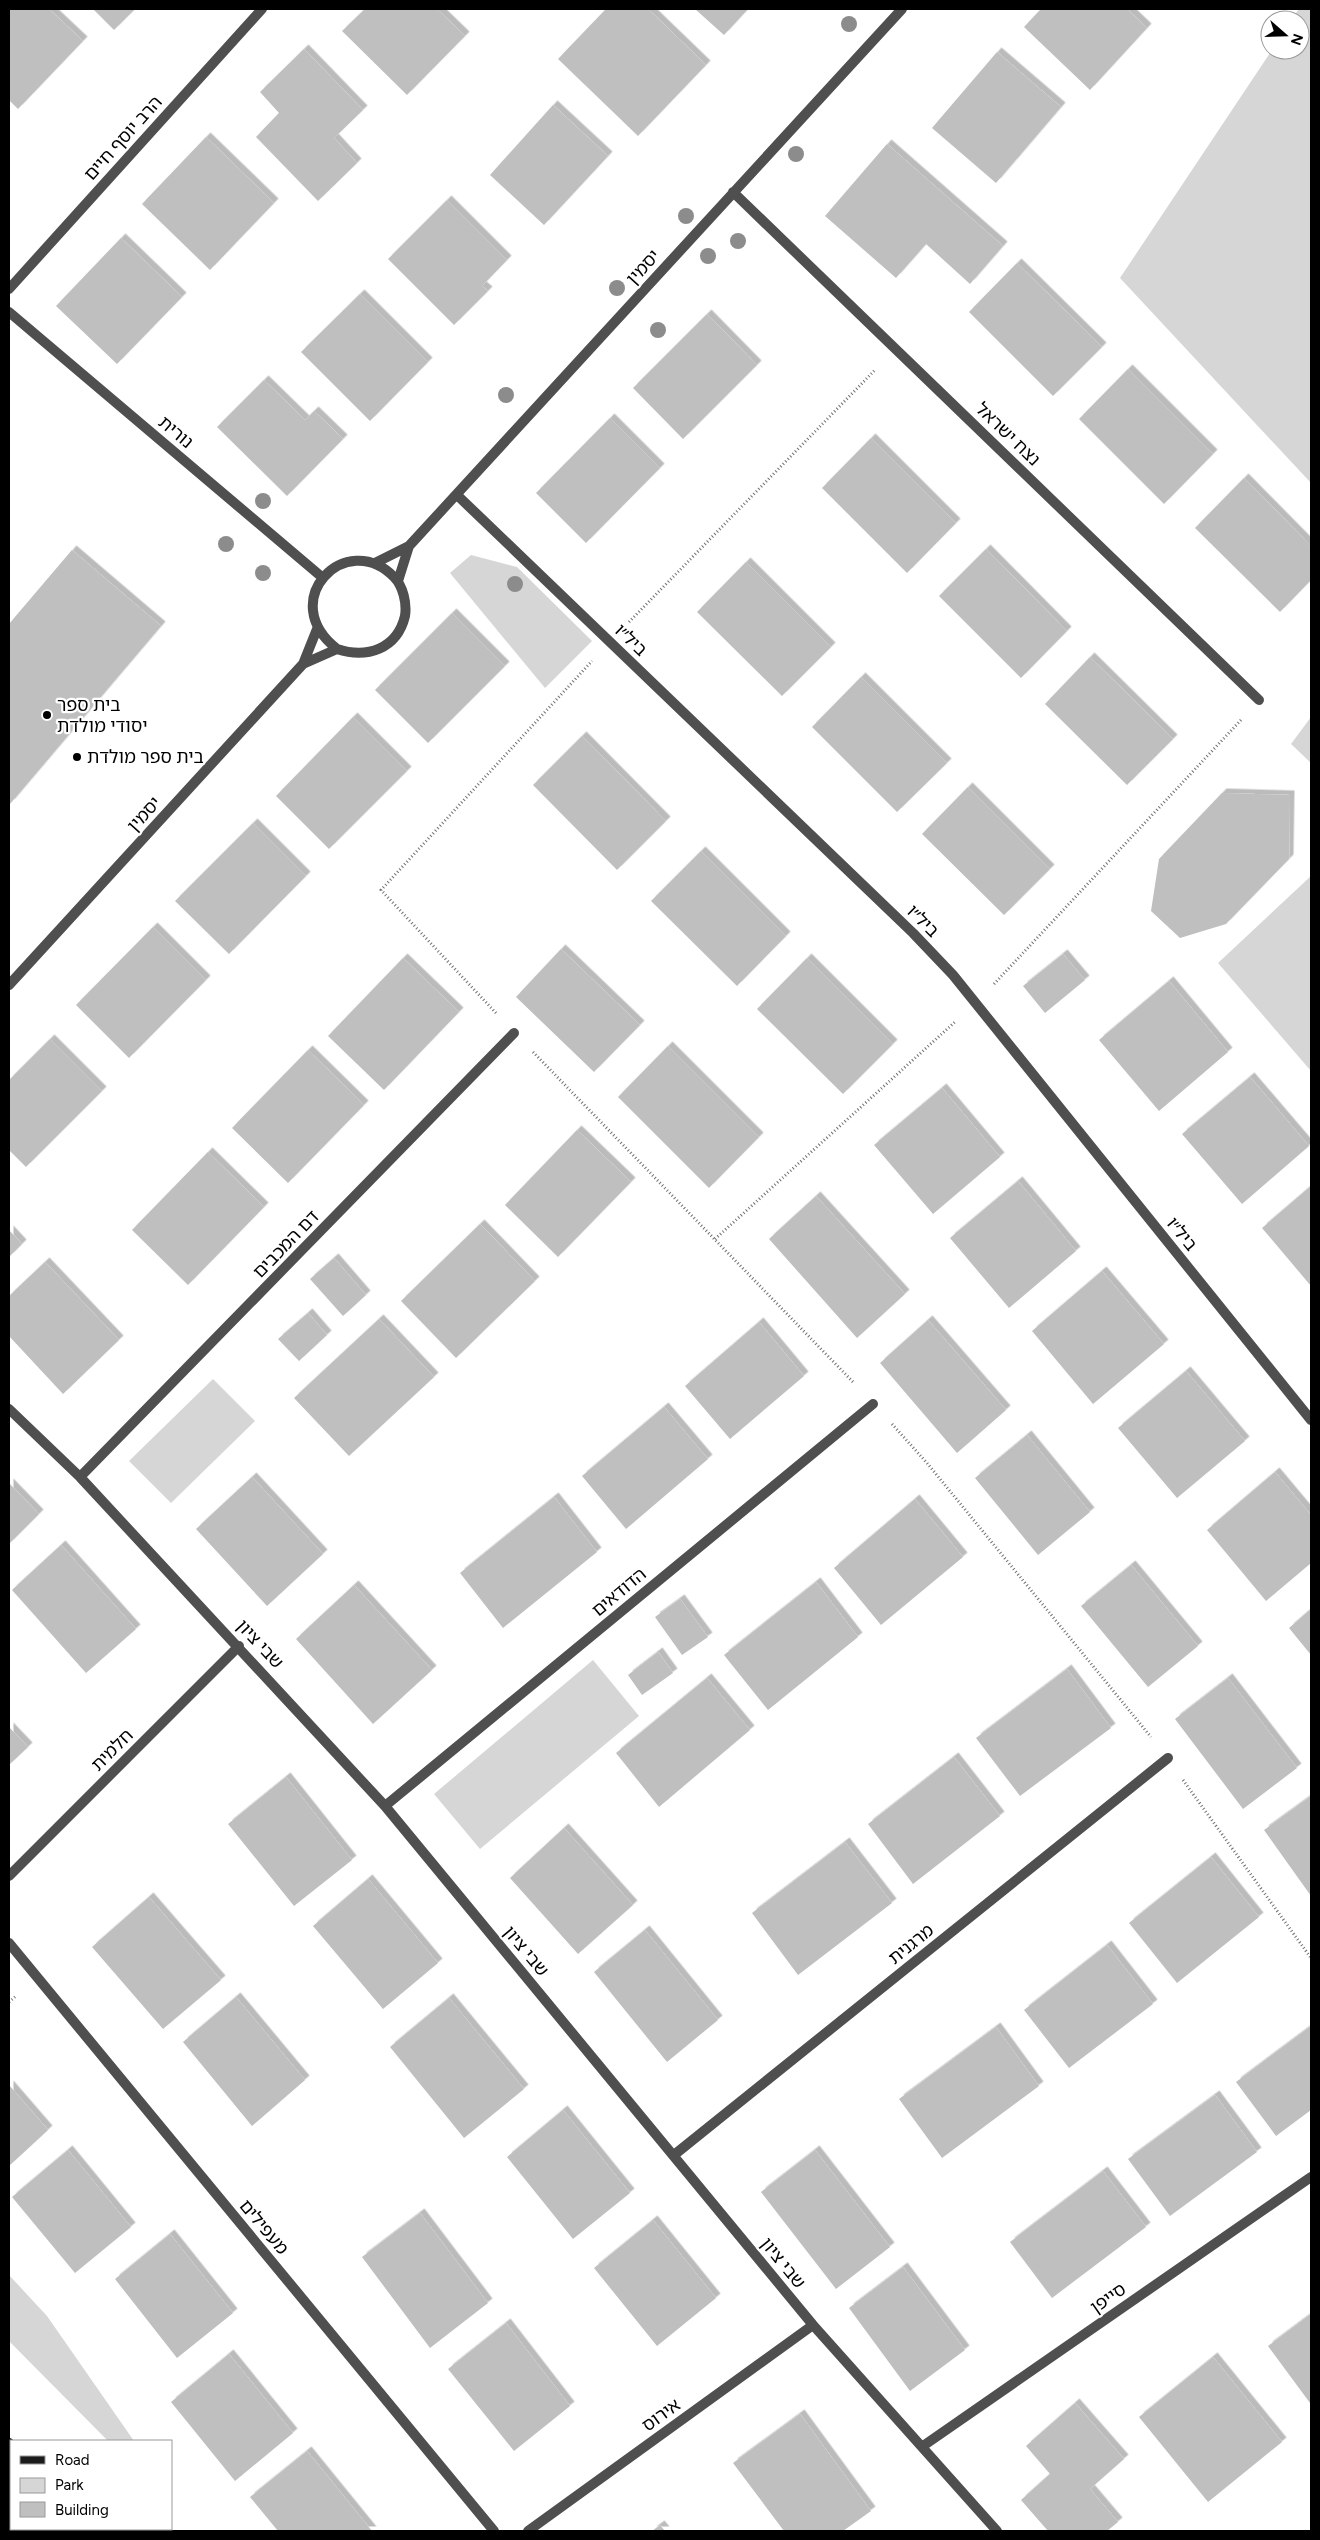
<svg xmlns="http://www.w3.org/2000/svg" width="1320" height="2540" viewBox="0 0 1320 2540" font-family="Figtree,'Noto Sans Hebrew',sans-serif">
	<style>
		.green { fill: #d6d6d6 }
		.building { fill: #bfbfbf; filter: url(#shadow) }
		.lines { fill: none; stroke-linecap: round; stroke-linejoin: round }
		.path { stroke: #717171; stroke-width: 3; stroke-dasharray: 1 2.5; stroke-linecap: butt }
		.street { stroke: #4f4f4f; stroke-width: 10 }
		.secondary { stroke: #1c1c1c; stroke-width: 10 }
		.tree { fill: #8c8c8c }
		.poi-dot { fill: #000; stroke: #fff; stroke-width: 2 }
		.labels { text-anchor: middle; stroke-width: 4.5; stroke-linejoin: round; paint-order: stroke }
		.street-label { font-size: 18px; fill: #000; stroke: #fff }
		.poi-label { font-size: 18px; fill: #000; stroke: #fff; text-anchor: start }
	</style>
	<defs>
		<filter id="shadow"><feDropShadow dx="4.5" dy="-4.5" stdDeviation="0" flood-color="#0004"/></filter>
	</defs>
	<rect width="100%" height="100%" fill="#fff"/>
	<path class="green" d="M1299,9h12v474l-191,-205 152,-228h28v-30h-9z
		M471,555l46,12 75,74 -47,47 -95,-115z
		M1311,717v46l-20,-19z
		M1311,876v195l-93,-108z
		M213,1379l42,42 -84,82 -42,-42z
		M593,1660l46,56 -159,133 -46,-55z
		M9,2275l38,41 87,125h-26l-99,-100z"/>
	<path class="building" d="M9,9h40l34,32 -65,68 -9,-9z
		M93,9h42l-21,21z
		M365,9h72l28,27 -58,59 -65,-64z
		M606,9h42l58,56 -68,71 -80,-77z
		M695,9h53l-24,26z
		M1041,9h86l20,19 -57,62 -66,-63z
		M304,49l59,61 -29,28 23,25 -39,38 -62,-64 23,-24 -19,-21z
		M997,52l64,55 -65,76 -64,-55z
		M553,105l55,51 -64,69 -54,-50z
		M206,137l68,66 -64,67 -68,-66z
		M887,144l116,102 -33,38 -44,-40 -30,34 -71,-62z
		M447,200l60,60 -25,26 6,5 -34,34 -66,-66z
		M121,238l61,59 -65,67 -61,-58z
		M1017,263l85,84 -49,49 -84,-84z
		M360,294l68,68 -58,59 -69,-69z
		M707,314l50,51 -74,74 -50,-51z
		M1128,369l85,85 -49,50 -85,-85z
		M264,380l41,40 9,-9 29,28 -56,57 -70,-69z
		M610,418l50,50 -74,75 -50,-50z
		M871,438l85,85 -49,50 -85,-85z
		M1244,478l67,68v34l-31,32 -85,-84z
		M986,549l81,82 -46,47 -82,-82z
		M72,550l89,76 -151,178 -1,-180z
		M746,562l85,85 -49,49 -85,-84z
		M452,613l53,53 -77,77 -53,-53z
		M1090,657l83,82 -46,46 -82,-81z
		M861,677l86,86 -50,49 -85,-85z
		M353,717l54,54 -78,78 -53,-53z
		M582,736l84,85 -49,49 -84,-85z
		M968,787l82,82 -46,46 -82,-81z
		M1222,793l68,2 -1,64 -63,65 -46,14 -29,-27 8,-52z
		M253,823l53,53 -77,78 -54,-53z
		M701,851l85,85 -49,50 -86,-85z
		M153,927l53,53 -77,78 -53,-53z
		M561,949l79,76 -46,47 -78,-75z
		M1063,954l22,26 -40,33 -22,-27z
		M403,958l56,54 -75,78 -56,-54z
		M807,958l86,86 -50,50 -86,-85z
		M1169,981l59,71 -69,59 -60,-71z
		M50,1039l52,52 -76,76 -17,-17v-70z
		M668,1046l91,91 -50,51 -91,-91z
		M308,1050l56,55 -76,78 -56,-55z
		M1250,1077l59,69 -67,58 -60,-70z
		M942,1088l58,69 -67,57 -59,-69z
		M577,1130l54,52 -73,75 -53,-52z
		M208,1152l56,55 -76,78 -56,-55z
		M1018,1181l58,70 -67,57 -59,-70z
		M1311,1186v100l-49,-58z
		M816,1196l89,98 -48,44 -88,-99z
		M480,1224l55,57 -79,77 -55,-57z
		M9,1230l13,14 -13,13z
		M334,1258l32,37 -23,21 -33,-37z
		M45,1262l74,78 -56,54 -54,-58v-40z
		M1102,1271l62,73 -71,60 -61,-73z
		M308,1313l19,22 -28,26 -21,-22z
		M379,1319l55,58 -85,79 -55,-58z
		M928,1320l78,90 -49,43 -77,-90z
		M759,1322l45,54 -74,63 -45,-53z
		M1186,1371l59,70 -68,57 -59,-70z
		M664,1407l44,52 -82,70 -44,-53z
		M1027,1435l63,77 -52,43 -63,-77z
		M1275,1472l36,43v48l-45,38 -59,-71z
		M252,1477l71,77 -56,52 -71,-77z
		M9,1483l30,31 -30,30z
		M554,1497l43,55 -94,76 -43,-55z
		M915,1499l48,58 -82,68 -47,-57z
		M61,1545l75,84 -50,44 -74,-83z
		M1131,1565l67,81 -50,41 -67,-81z
		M816,1582l42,55 -90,73 -44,-55z
		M354,1585l78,85 -59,54 -77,-85z
		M680,1599l28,38 -26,18 -27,-38z
		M1311,1609v46l-22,-27z
		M658,1652l15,21 -31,22 -14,-20z
		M1067,1669l44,59 -91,68 -44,-58z
		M707,1678l43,52 -91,77 -43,-54z
		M1228,1678l69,90 -54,41 -68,-90z
		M9,1727l19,20 -19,18z
		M954,1757l46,59 -87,68 -45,-60z
		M286,1777l66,83 -58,46 -66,-82z
		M1311,1796v100l-47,-66z
		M564,1828l69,77 -55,49 -68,-76z
		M845,1842l47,61 -94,72 -46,-62z
		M1211,1857l48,60 -82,66 -48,-60z
		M368,1879l70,84 -55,46 -70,-83z
		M149,1897l72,83 -58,49 -71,-82z
		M645,1930l73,90 -51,42 -73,-90z
		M1107,1945l46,59 -84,64 -45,-58z
		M236,1997l69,83 -53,46 -69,-84z
		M449,1998l75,91 -60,49 -74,-91z
		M1311,2026v84l-35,26 -40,-54z
		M996,2027l43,59 -97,72 -43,-59z
		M9,2085l39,45 -39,36z
		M1215,2095l42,57 -87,64 -42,-57z
		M563,2110l67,83 -57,46 -66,-82z
		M68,2150l63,77 -56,46 -63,-76z
		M815,2150l75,97 -54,42 -75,-97z
		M1103,2171l43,56 -94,71 -42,-56z
		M420,2213l68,90 -58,45 -68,-91z
		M653,2220l63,78 -59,48 -63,-78z
		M170,2234l63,79 -56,45 -62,-79z
		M903,2267l62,83 -55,41 -61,-83z
		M1311,2314v87l-1,2 -42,-57z
		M506,2323l64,83 -56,45 -66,-82z
		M229,2354l64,79 -58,48 -64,-79z
		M1213,2357l69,85 -74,60 -69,-85z
		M1075,2403l49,56 -34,30 28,33 -11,9h-59l-27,-31 29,-26 -24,-28z
		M800,2414l71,97 -28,20h-59l-51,-68z
		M307,2451l65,80h-94l-28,-34z
		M660,2525l5,6h-13z"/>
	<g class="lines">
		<path class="path" d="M629,622l247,-253
			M994,984l247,-264
			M496,1013l-115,-123 211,-229
			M533,1052l321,331
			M715,1239l241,-218
			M892,1424l35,39 224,274
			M1183,1780l128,178
			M9,2002l7,-6"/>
		<path class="street" d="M733,192l526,508
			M9,289l253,-280
			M9,312l314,266
			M457,495l456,438 40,42 358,445
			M375,563l34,-17 493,-537
			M398,581l11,-35
			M303,664l34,-15c30,10 60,0 68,-33 2,-13 -2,-30 -11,-39 -48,-49 -119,24 -57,72
			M9,985l294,-321 14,-35
			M9,1409l71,68 305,329 428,519 184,206
			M80,1477l434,-444
			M385,1806l488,-402
			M9,1876l230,-230
			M9,1943l485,588
			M674,2155l494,-397
			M923,2446l388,-269
			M528,2531l285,-206"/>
		<path class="secondary" d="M9,2443l2,2
			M93,2529l3,2"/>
	</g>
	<g class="tree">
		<circle cx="849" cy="24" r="8"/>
		<circle cx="796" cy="154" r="8"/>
		<circle cx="686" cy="216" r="8"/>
		<circle cx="738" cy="241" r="8"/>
		<circle cx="708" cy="256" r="8"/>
		<circle cx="617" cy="288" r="8"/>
		<circle cx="658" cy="330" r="8"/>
		<circle cx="506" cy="395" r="8"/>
		<circle cx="263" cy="501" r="8"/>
		<circle cx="226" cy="544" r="8"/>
		<circle cx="263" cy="573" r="8"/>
		<circle cx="515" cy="584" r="8"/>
	</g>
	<g class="poi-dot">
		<circle cx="47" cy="715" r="5"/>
		<circle cx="77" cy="757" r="5"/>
	</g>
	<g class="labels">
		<g class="street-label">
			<text transform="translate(123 138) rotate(-48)" y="6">הרב יוסף חיים</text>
			<text transform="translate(643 267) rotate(-48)" y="6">יסמין</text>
			<text transform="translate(176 432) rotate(40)" y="6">נורית</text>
			<text transform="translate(1008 434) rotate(44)" y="6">נצח ישראל</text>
			<text transform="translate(631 640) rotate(44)" y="6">ביל״ו</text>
			<text transform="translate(144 814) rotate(-48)" y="6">יסמין</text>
			<text transform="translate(923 921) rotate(45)" y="6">ביל״ו</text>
			<text transform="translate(1182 1234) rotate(51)" y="6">ביל״ו</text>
			<text transform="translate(286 1244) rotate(-46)" y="6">דם המכבים</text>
			<text transform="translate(619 1592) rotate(-40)" y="6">הדודאים</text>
			<text transform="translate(260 1644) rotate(47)" y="6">שבי ציון</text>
			<text transform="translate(112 1750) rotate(-45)" y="6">חלמית</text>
			<text transform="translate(911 1944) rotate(-39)" y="6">מרגנית</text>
			<text transform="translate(526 1951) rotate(50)" y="6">שבי ציון</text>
			<text transform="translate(264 2227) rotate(50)" y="6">מעפילים</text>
			<text transform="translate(783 2263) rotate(51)" y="6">שבי ציון</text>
			<text transform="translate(1108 2298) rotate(-35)" y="6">סייפן</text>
			<text transform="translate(661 2415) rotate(-36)" y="6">אירוס</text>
		</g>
		<g class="poi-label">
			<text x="57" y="711">בית ספר<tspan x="57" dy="21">יסודי מולדת</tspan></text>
			<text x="87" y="763">בית ספר מולדת</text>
		</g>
	</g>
	<rect width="1320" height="2540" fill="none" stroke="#000000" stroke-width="20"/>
	<rect x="10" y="2440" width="162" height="90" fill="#ffffff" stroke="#999999"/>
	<rect x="20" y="2456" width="25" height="8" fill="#1c1c1c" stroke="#999999"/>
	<text x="55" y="2465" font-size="15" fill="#000000">Road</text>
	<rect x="20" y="2478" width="25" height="15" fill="#d6d6d6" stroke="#999999"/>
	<text x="55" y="2490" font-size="15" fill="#000000">Park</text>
	<rect x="20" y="2502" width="25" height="15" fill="#bfbfbf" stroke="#999999"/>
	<text x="55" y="2515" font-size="15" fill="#000000">Building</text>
	<g transform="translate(1285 35) rotate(110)"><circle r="24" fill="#ffffff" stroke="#999999"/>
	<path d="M0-4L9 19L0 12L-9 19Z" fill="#000000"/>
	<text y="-8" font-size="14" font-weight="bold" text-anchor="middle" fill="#000000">N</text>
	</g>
</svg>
